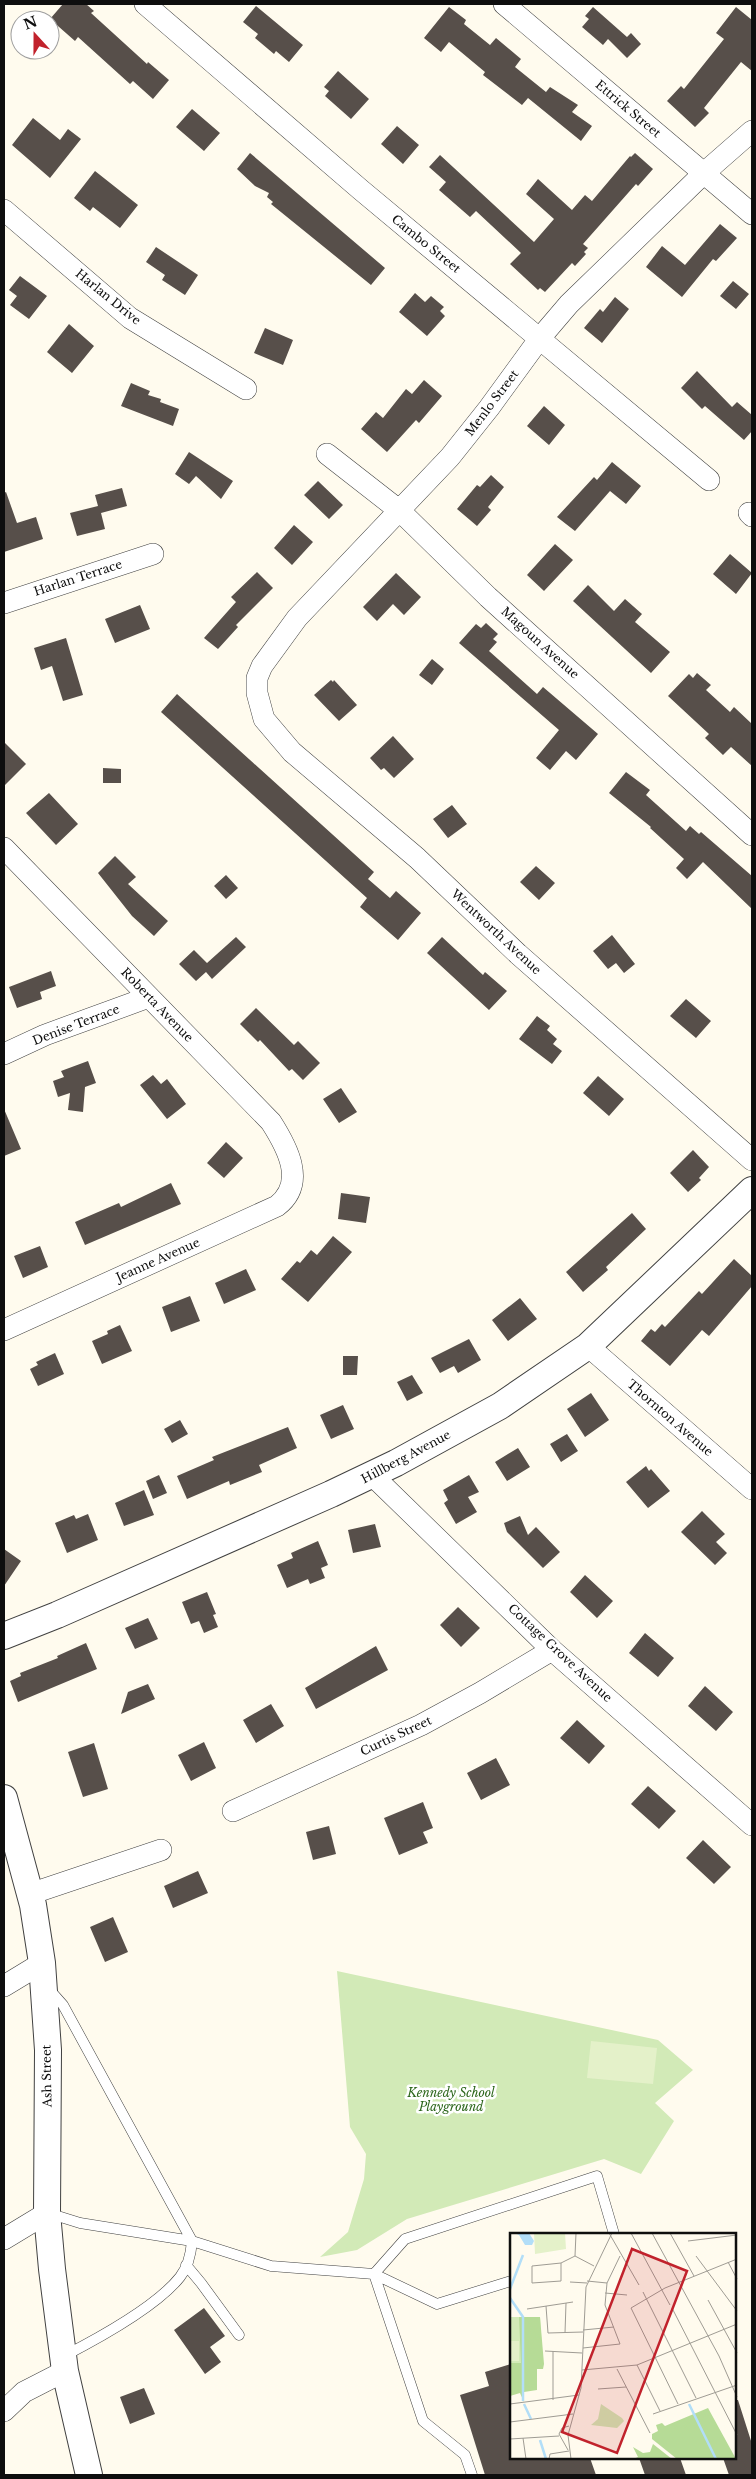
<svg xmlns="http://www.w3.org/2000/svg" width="756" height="2479" viewBox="0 0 756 2479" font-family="'Libre Baskerville',serif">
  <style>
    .green { fill: #d2eab7 }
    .pitch { fill: #e4f1c9 }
    .building { fill: #574f4a }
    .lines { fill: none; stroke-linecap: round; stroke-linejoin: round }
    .service-casing { stroke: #414141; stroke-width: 11 }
    .minor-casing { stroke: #414141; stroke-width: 22 }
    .tertiary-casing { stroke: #414141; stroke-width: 28 }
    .service { stroke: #fff; stroke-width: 10 }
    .minor { stroke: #fff; stroke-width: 21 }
    .tertiary { stroke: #fff; stroke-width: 26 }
    .labels { text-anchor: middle; stroke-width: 5; stroke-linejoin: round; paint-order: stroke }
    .street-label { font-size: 12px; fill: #0e0e0e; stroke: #fff }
    .park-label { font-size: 12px; font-style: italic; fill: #2d671c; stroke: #fff }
    .inset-river { fill: none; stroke: #b2def8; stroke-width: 2.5 }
    .inset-road { fill: none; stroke: #9f9c94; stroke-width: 1 }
    .view { fill: #c1222c; fill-opacity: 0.15; stroke: #c1222c; stroke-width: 2.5 }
    .inset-edge { fill: none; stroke: #0e0e0e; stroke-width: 2.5 }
  </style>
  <rect width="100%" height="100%" fill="#fffbee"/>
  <path class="green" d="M337,1971L658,2040L693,2070L655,2103L674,2121L641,2174L604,2159L407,2219L357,2250L320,2257L348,2232L364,2179L366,2154L350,2127Z"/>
  <path class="pitch" d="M591,2041L657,2048L653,2084L587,2078Z"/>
  <path class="building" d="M63,4H86L94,11L91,13L147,64L148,62L169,80L153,99L133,81L130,84L78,37L75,41L50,19Z
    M256,6L303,45L289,62L276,51L274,54L255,38L258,34L243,22Z
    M449,7L466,20L464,24L490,45L496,38L521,59L515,67L546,92L550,87L578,105L572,112L592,126L581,141L528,98L522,105L483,75L485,72L449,42L441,52L424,38Z
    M593,7L627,37L631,33L641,44L627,58L608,39L603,45L582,27L589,19L585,16Z
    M736,7L752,20V71L741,62L704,108L709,113L695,127L667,101L681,86L684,89L724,39L716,33Z
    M338,71L369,99L351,119L325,96L329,91L324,87Z
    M192,109L220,133L204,151L176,127Z
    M33,118L60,140L68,129L81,139L50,178L12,145Z
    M397,126L419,145L403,164L381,144Z
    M250,153L385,268L371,285L271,204L273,202L267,197L269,193L255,186L237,169Z
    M635,153L653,169L638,186L636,184L583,244L588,248L584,252L586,254L575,266L572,263L545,292L540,288L538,290L510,264L521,253L476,211L470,217L439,190L446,182L429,167L440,155L534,242L554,219L526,194L538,179L572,210L585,195L592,201L630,156L631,157Z
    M95,171L138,205L120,228L93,207L90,211L74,198Z
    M720,224L737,238L716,261L713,259L682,297L646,267L662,246L685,265Z
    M156,247L198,275L185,295L162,280L165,275L146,262Z
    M20,276L47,296L29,319L10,305L17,296L9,290Z
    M733,281L749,294L736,309L720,296Z
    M415,293L425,302L431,296L444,307L440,311L445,316L427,336L399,312Z
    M615,297L629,309L602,343L584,328L600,309L603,312Z
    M69,324L94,346L72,373L47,352Z
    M265,328L293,340L283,365L254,353Z
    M697,371L732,407L737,402L752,415V431L744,440L705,406L702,409L681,388Z
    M424,380L442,396L419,423L416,420L387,452L361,429L376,412L383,418L406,389L412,394Z
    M131,383L150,391L148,395L161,399L160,402L179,409L173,426L121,406Z
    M544,406L565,425L549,445L527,426Z
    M189,452L233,481L221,499L196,476L189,484L175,474Z
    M612,462L641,486L626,504L610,491L575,531L557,517L594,477L597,480Z
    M491,475L504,487L488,507L491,510L477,526L457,509L477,485L480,487Z
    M318,481L343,505L329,519L304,495Z
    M122,488L127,506L101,513L105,529L77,536L70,513L98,506L95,495Z
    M6,492L17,523L36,517L43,539L4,552V493Z
    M294,525L313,542L292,565L274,548Z
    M555,544L573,560L544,591L527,575Z
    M730,554L752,573L736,594L713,574Z
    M257,572L273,588L236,625L238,627L218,649L204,638L236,602L231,597Z
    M396,573L421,597L404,615L393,604L377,621L363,607Z
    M588,585L614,611L625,599L642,614L635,622L670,652L651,673L573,601Z
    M140,605L150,629L115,643L105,619Z
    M486,623L498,634L493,639L497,642L489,651L537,694L543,687L598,734L576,760L566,751L550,770L536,758L559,730L459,643L476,624L481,628Z
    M66,638L83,695L63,701L52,666L41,670L34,648Z
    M432,659L444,669L432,685L419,675Z
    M697,673L711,685L706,690L730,712L734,707L752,724V766L731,747L723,755L705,738L709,734L668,696L689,674L693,678Z
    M331,680L333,682L334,680L357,705L339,721L314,695Z
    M177,694L374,872L368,879L390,898L396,891L421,913L398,940L360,907L367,898L161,712Z
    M393,736L414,759L394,778L384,768L381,770L370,758Z
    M4,742L26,764L4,786Z
    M103,768L121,769V783H103Z
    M626,772L650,790L646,795L686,831L690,826L699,834L701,832L752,876V909L703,862L687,879L676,868L684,859L650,828L651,827L609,793Z
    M49,793L78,824L56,845L26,813Z
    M452,805L467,824L448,838L433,819Z
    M115,856L136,877L128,884L168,921L154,936L132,916L98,873Z
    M536,866L555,883L539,900L520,882Z
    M226,875L238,888L226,899L214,886Z
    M612,935L635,964L624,973L616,963L608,969L593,951Z
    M236,937L246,947L212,979L206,972L196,981L179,964L194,950L207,963Z
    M442,937L483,975L485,972L507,991L489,1010L427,953Z
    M51,971L56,986L40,992L42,999L17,1008L9,987Z
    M686,999L711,1021L696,1038L670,1016Z
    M256,1008L294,1045L298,1041L320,1063L303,1080L292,1069L289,1071L260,1040L258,1042L240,1024Z
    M537,1016L550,1026L547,1030L557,1039L553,1044L562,1051L552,1064L519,1039Z
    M88,1061L96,1083L85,1087L83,1112L68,1110L70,1093L58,1097L53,1081L64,1077L61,1071Z
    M153,1075L161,1084L167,1079L186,1104L167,1119L140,1085Z
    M598,1076L624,1099L609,1116L583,1093Z
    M341,1088L357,1112L339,1123L323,1099Z
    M4,1109L21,1149L4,1156Z
    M226,1142L243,1158L224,1178L207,1163Z
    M693,1150L709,1167L699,1178L701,1180L688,1192L670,1173Z
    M171,1183L181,1204L85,1245L75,1222L119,1203L121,1207Z
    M341,1193L370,1197L366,1223L338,1219Z
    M632,1213L646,1229L606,1267L608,1270L583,1292L566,1272Z
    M333,1236L352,1252L308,1302L281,1279L297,1261L300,1263L311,1250L317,1255Z
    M40,1246L48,1267L23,1278L14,1256Z
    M734,1259L752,1276V1286L709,1336L702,1330L670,1366L641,1341L651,1329L655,1332L662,1324L665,1327L699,1291L702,1294Z
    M246,1269L256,1290L224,1304L215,1283Z
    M190,1296L200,1321L171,1332L162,1307Z
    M520,1298L537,1319L508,1341L492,1320Z
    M120,1325L132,1351L102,1364L92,1341L108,1334L107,1331Z
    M469,1339L481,1360L458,1373L454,1366L440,1373L431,1358Z
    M55,1353L64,1374L38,1386L30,1369L38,1365L36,1362Z
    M343,1356H358L357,1375H343Z
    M412,1375L423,1393L407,1401L397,1382Z
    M591,1393L609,1420L585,1437L567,1409Z
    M343,1405L354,1429L331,1439L320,1415Z
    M180,1420L188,1434L172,1443L164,1429Z
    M288,1427L297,1448L259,1465L262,1472L230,1485L229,1481L187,1499L177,1476L214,1460L212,1457Z
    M567,1434L578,1451L561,1462L550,1444Z
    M518,1448L530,1467L507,1481L495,1462Z
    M646,1466L649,1471L651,1469L670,1491L648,1508L626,1482Z
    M159,1475L167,1493L153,1499L146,1481Z
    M469,1475L479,1492L468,1497L477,1512L456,1524L444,1503L448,1500L443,1490Z
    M144,1490L154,1515L124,1526L115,1503Z
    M702,1511L725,1534L716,1542L727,1553L715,1565L681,1532Z
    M88,1514L98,1540L67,1553L55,1523L74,1515L76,1519Z
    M520,1516L528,1535L536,1527L560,1552L543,1568L507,1532L504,1523Z
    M375,1524L381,1547L353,1553L348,1530Z
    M318,1541L328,1565L321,1568L325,1578L310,1584L308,1579L287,1588L277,1565L293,1558L291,1553Z
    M4,1549L21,1561L4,1586Z
    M585,1575L613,1601L597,1618L570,1592Z
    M207,1592L216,1614L213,1615L218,1627L204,1633L199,1621L191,1624L182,1602Z
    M458,1607L480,1628L461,1647L440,1625Z
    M148,1618L158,1639L135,1649L125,1628Z
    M645,1633L674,1658L658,1677L629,1653Z
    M86,1643L97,1669L18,1702L10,1681L21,1676L20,1673L58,1658L57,1656Z
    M376,1646L388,1670L316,1709L305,1688Z
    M148,1684L155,1699L121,1714L128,1692Z
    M705,1686L733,1712L716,1731L688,1706Z
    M271,1704L284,1726L256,1743L243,1720Z
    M577,1720L605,1746L589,1764L560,1738Z
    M204,1742L216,1768L191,1781L178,1755Z
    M94,1743L108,1789L83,1797L68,1752Z
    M496,1758L510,1785L481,1800L467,1773Z
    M648,1786L676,1811L659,1829L631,1804Z
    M423,1802L433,1828L423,1832L428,1843L399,1855L384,1818Z
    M329,1826L336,1854L313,1860L306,1832Z
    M703,1840L731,1867L714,1884L686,1858Z
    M198,1871L208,1893L173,1908L164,1886Z
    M113,1917L128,1952L105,1962L90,1927Z
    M204,2308L225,2336L210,2347L221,2362L205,2374L174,2330Z
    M511,2364V2458H590L596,2475H485L460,2395L489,2386L485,2372Z
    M144,2388L155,2414L130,2424L120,2397Z
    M735,2400H738L752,2444V2475H729L723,2458H735Z
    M639,2458H680L686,2475H645Z"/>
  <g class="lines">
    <defs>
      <path id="service" d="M48,1988L63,2005L192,2241
        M48,2213L80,2223L192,2241L271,2266L374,2274L437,2304L511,2281
        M186,2265L201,2283L239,2335
        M374,2274L405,2239L597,2176L614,2234
        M374,2274L423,2421L465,2455L472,2475
        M64,2356C97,2339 157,2306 180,2277C188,2267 191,2254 192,2241"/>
      <path id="minor" d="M145,4L361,190L709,480
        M504,4L752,214
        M752,131L704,173L569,304L540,338L489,408L450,457L297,618L262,666L257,678V693L264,719L292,752L417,858L518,954L752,1160
        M4,210L130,318L246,389
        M327,454L400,511L488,597L752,835
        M749,513L752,516
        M4,603L153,554
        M4,848L271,1122C287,1147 307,1183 277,1206L4,1330
        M4,1054L45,1035L149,997
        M588,1346L752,1489
        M372,1475L552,1650L752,1825
        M233,1811L421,1725L480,1693L552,1650
        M30,1894L161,1850
        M4,1986L42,1963
        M4,2239L47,2213
        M4,2411L24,2392L65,2371"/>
      <path id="tertiary" d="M4,1636L57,1615L331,1494L396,1463L500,1406L588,1346L752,1190
        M4,1798L33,1905L42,1963L48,2050L47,2213L52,2269L65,2371L89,2475"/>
    </defs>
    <use href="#service" class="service-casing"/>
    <use href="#minor" class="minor-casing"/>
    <use href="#tertiary" class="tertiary-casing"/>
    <use href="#service" class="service"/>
    <use href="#minor" class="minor"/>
    <use href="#tertiary" class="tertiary"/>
  </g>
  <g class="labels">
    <g class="street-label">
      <text transform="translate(628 109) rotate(40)" y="4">Ettrick Street</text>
      <text transform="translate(426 244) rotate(39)" y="4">Cambo Street</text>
      <text transform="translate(108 297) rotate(39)" y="4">Harlan Drive</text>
      <text transform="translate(492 403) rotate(-53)" y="4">Menlo Street</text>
      <text transform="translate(78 578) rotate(-18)" y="4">Harlan Terrace</text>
      <text transform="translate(540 643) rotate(42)" y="4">Magoun Avenue</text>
      <text transform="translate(496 932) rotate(43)" y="4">Wentworth Avenue</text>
      <text transform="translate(157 1005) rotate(46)" y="4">Roberta Avenue</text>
      <text transform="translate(76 1025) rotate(-21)" y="4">Denise Terrace</text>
      <text transform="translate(158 1260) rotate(-24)" y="4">Jeanne Avenue</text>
      <text transform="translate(670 1418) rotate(41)" y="4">Thornton Avenue</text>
      <text transform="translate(406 1457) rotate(-28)" y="4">Hillberg Avenue</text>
      <text transform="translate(560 1653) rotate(43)" y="4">Cottage Grove Avenue</text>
      <text transform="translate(396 1736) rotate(-25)" y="4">Curtis Street</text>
      <text transform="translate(47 2076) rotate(-91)" y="4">Ash Street</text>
    </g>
    <g class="park-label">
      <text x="451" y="2097">Kennedy School<tspan x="451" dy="14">Playground</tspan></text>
    </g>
  </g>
  <g transform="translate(510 2233)">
    <rect width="226" height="226" fill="#fffbee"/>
    <path d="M0,84H30L33,136H0ZM91,171L112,185L114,188L107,195L81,192L88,186Z" fill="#d2eab7"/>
    <path d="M9,84H30L34,131L33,136H27V157L14,159V169L10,160L0,163V130H11ZM198,175L226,226H167L142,206V201L148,198L146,192L152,190L155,193ZM143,211L162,226H123L128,224L123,214L133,220L140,219Z" fill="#b6db96"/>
    <path d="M24,0H55L56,16L25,21ZM0,108H9V128H0Z" fill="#e4f1c9"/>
    <path d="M4,0H19L24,8L22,12H15L9,2Z" fill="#b2def8"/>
    <path class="inset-river" d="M0,56L13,22M0,65L13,84V168M14,171L21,186M179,171L206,226M30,207L36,226"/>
    <path class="inset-road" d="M99,0L129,52M121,0L160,72M142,0L209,123L227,164M160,0L184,43M178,8L227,2M65,23L66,0M65,23L84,33M186,23L227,78M218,29L227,46M51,30V48L22,50V33ZM51,30L65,23M77,48L97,50L110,23M60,49L77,50M133,59L186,165M95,60L117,62M198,67L227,120M36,73L38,100L73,99M162,75L227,202M17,76L63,69M73,97L104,94M55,100L56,70M73,115L110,111L95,72L97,50M35,118L72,120M43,118V167M127,132L150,178M107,136L140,200M72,137L127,132L227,91M88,156L116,154M0,171L69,162M168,171L121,75L155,55L227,26M143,181L227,152M0,189L63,181M13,205L16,226M0,206L49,203M58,217L49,201L52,195L59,193M39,226L40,221L59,218M61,226L58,202L71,155L76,54L102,0"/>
    <path class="view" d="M122,16L177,38L107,220L52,199Z"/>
    <rect width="226" height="226" class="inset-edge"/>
  </g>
  <rect width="756" height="2479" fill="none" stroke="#0e0e0e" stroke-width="10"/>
  <g transform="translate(35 35) rotate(339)"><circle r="24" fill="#ffffff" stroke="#9f9f9f"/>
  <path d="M0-4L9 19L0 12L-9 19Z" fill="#c1222c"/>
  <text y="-8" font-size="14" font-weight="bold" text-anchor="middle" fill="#0e0e0e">N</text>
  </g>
</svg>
